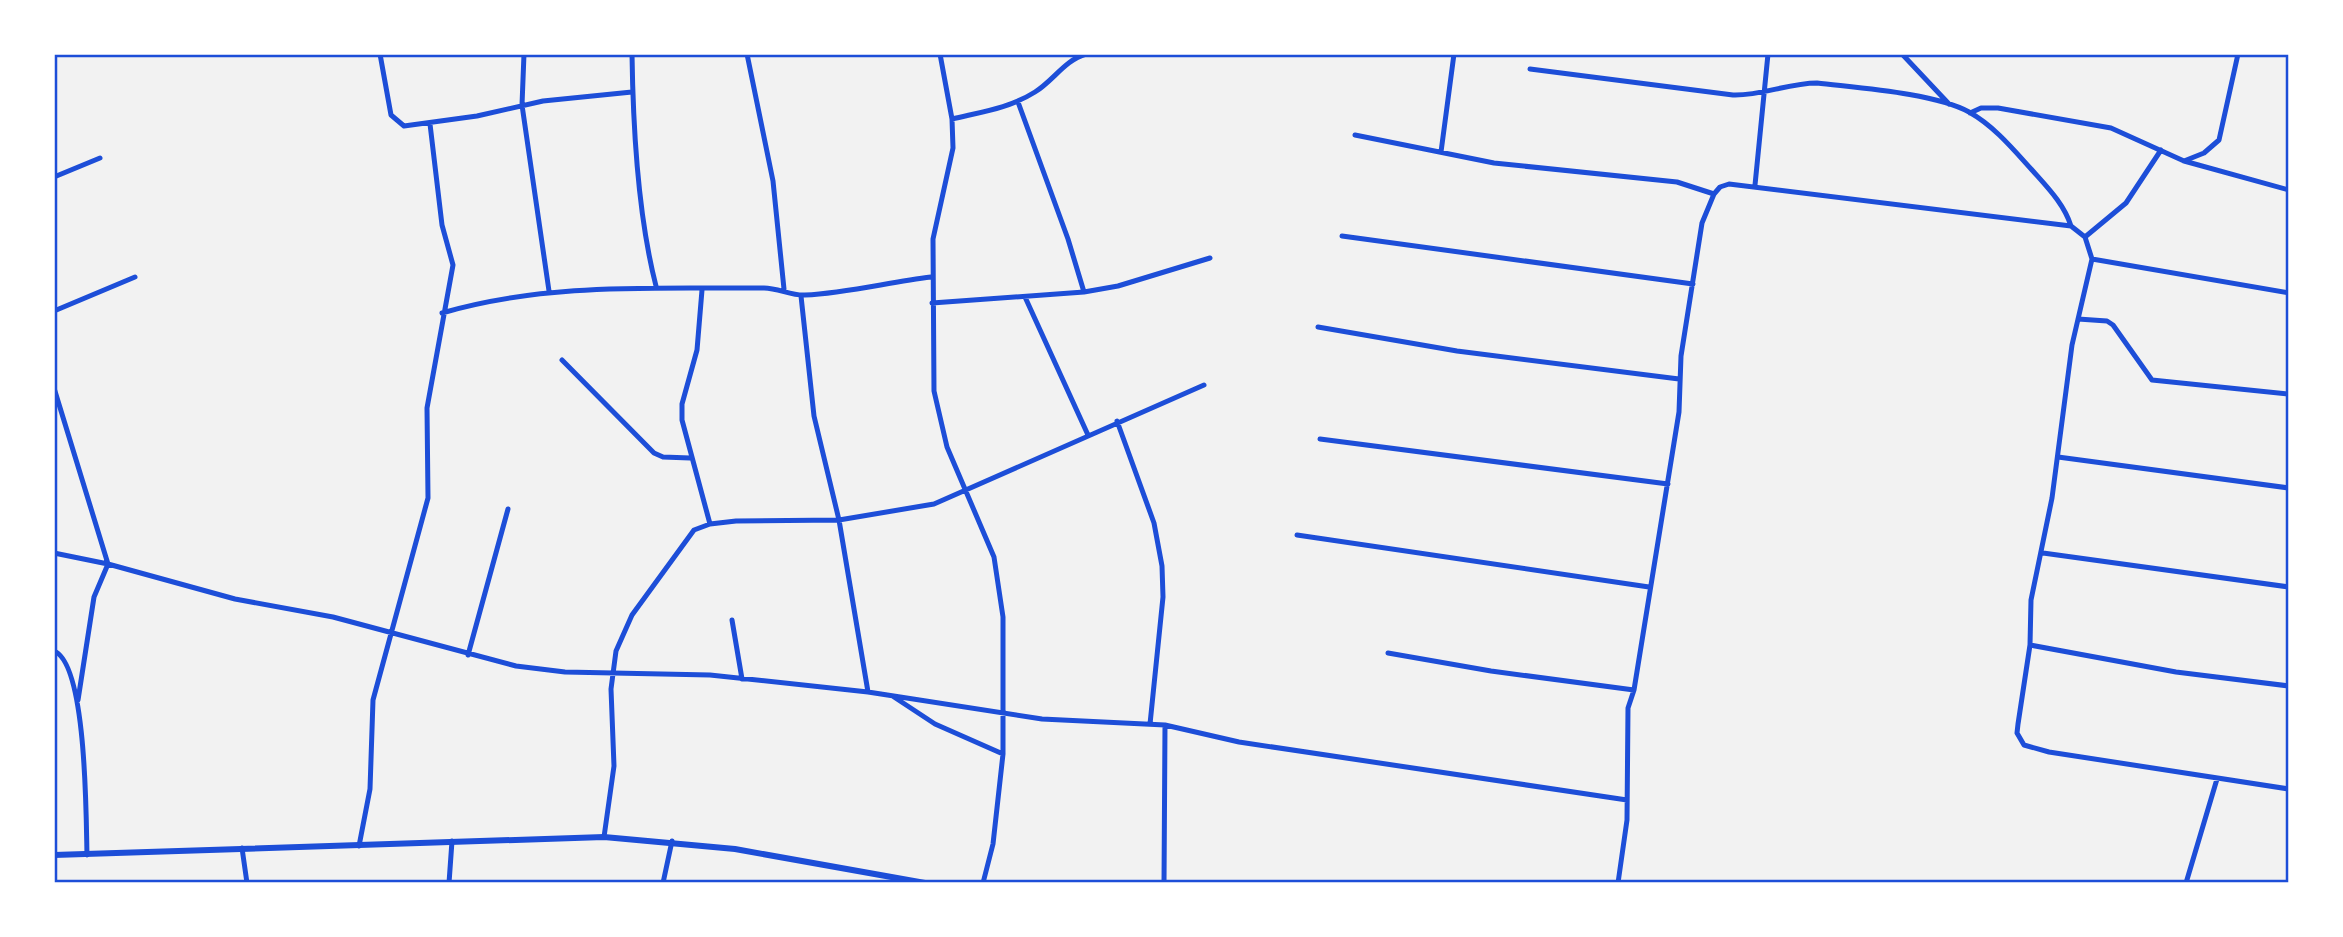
<svg xmlns="http://www.w3.org/2000/svg" width="2343" height="937" viewBox="0 0 2343 937" font-family="Signika,sans-serif">
  <style>
    .lines { fill: none; stroke-linecap: round; stroke-linejoin: round }
    .minor { stroke: #1d4ed8; stroke-width: 5 }
    .tertiary { stroke: #1d4ed8; stroke-width: 6 }
    .neatline { fill: none; stroke: #1d4ed8; stroke-width: 2.5 }
  </style>
  <rect width="100%" height="100%" fill="#f2f2f2"/>
  <g class="lines">
    <path class="minor" d="M380,54L391,115L404,126L477,116L543,101L632,92
      M524,54L522,105L549,291
      M632,54C633,126 638,216 656,286
      M747,54L773,181L784,289
      M940,54L952,119L953,148L933,239L934,391L947,447L994,557L1003,617V754L993,844L983,883
      M1902,54L1949,104
      M1530,69L1733,95C1761,96 1788,83 1817,83C1858,88 1934,93 1969,112C1994,126 2013,149 2032,170C2048,188 2064,204 2071,226
      M1018,102L1068,239L1084,292
      M1970,113L1981,108H1998L2111,128L2184,161L2289,190
      M952,119C981,112 1010,108 1035,92C1053,81 1065,60 1086,54
      M1355,135L1494,163L1677,182L1714,194
      M1441,152L1454,54
      M2184,161L2204,153L2219,140L2238,54
      M54,177L100,158
      M1755,185L1768,54
      M1342,236L1693,284
      M2085,237L2126,203L2161,150
      M2092,259L2289,293
      M702,290L697,350L682,404V420L710,524
      M801,296L814,416L839,520L868,692
      M1025,297L1088,435
      M932,303L1084,292L1118,286L1210,258
      M54,311L135,277
      M442,313C549,282 655,289 764,288C778,288 792,296 805,295C847,293 889,282 931,277
      M2078,319L2107,321L2113,325L2152,380L2289,394
      M1318,327L1457,351L1679,379
      M562,360L654,453L663,457L690,458
      M54,388L108,564L94,597L78,700
      M1117,421L1154,523L1162,566L1163,597L1150,724
      M1320,439L1668,484
      M2058,457L2289,488
      M1297,535L1649,587
      M54,553L108,564L235,599L333,617L516,666L565,672L710,675L868,692L1042,719L1165,725L1239,742L1627,800
      M2043,553L2289,587
      M732,620L742,679
      M2030,645L2176,672L2289,686
      M54,651C87,664 86,819 87,855
      M1388,653L1491,671L1634,690
      M468,655L508,509
      M894,697L935,724L1003,754
      M604,837L614,766L611,689L616,651L632,615L694,530L710,524L736,521L839,520L934,504L1204,385
      M359,846L370,789L373,700L428,498L427,408L453,265L442,225L430,124
      M242,848L247,883
      M449,883L452,841
      M663,883L672,841
      M1164,883L1165,725
      M1618,883L1627,820L1628,708L1634,690L1679,412L1681,356L1702,223L1714,194L1720,187L1729,184L2071,226L2085,237L2092,259L2072,345L2052,498L2031,600L2030,645L2018,724L2017,733L2024,745L2049,752L2289,789
      M2186,883L2217,779"/>
    <path class="tertiary" d="M54,855L604,837L735,849L925,883"/>
  </g>
  <rect width="2343" height="937" fill="none" stroke="#ffffff" stroke-width="112"/>
  <rect x="56" y="56" width="2231" height="825" class="neatline"/>
</svg>
